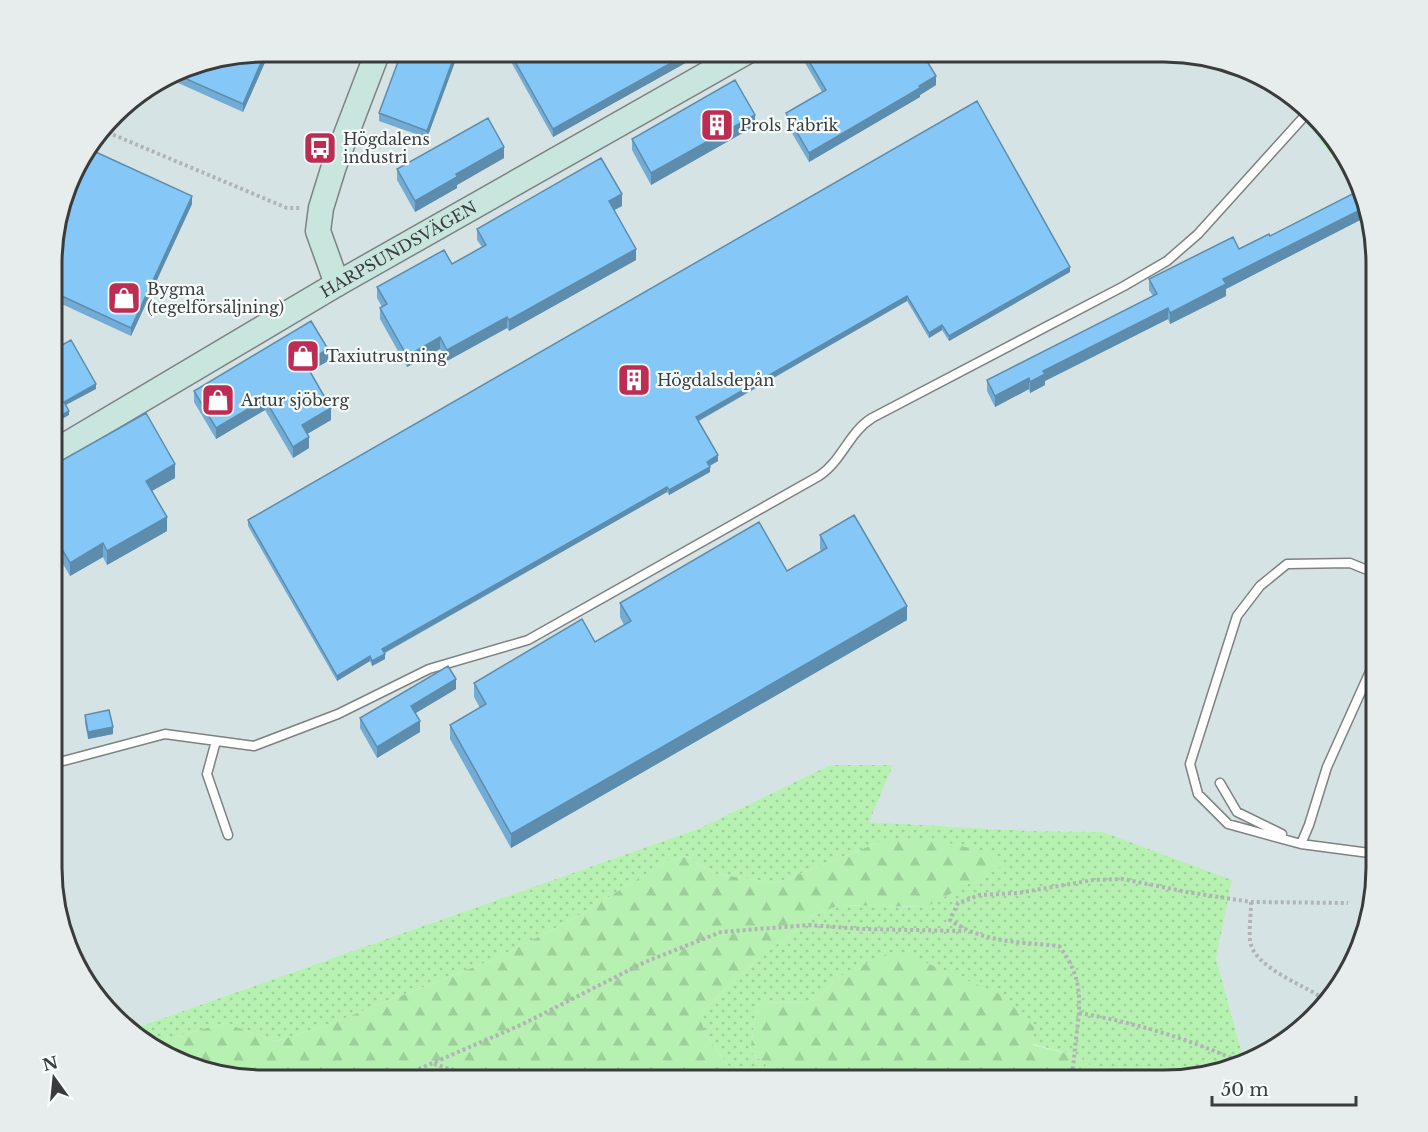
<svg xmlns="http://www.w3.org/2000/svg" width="1428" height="1132" viewBox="0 0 1428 1132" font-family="'Libre Baskerville',serif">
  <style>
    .built { fill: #d5e3e5 }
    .grass { fill: url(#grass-dots) }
    .forest { fill: url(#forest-firs) }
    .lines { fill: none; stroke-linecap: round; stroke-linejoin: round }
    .lane-casing { stroke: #7e8282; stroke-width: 11 }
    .secondary-casing { stroke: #7e8282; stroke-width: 27 }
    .path { stroke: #b1b4b5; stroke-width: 4; stroke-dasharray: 3 3; stroke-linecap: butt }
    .lane { stroke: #fff; stroke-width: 8 }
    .secondary { stroke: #c8e5de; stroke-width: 24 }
    .wall { fill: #72acd4 }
    .shaded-wall { fill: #5d8cad }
    .building { fill: #85c8f7; stroke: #5d8cad; stroke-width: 1.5 }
    .labels { text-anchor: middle; stroke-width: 4.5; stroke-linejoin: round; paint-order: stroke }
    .poi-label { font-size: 16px; fill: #3a3c3c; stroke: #f6fbfb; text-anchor: start }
    .street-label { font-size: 16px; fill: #3a3c3c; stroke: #f6fbfb }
    .rim { fill: none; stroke: #3a3c3c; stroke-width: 3 }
  </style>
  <defs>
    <pattern id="grass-dots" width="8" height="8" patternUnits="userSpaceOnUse" patternTransform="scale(1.5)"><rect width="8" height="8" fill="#b6f1b1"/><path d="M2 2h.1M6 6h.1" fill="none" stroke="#9dd099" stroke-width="1.8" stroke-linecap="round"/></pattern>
    <pattern id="forest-firs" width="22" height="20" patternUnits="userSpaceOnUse" patternTransform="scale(1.5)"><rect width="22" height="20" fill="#b6f1b1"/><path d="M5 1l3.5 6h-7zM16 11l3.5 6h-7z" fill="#9dd099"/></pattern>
  </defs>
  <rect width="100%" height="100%" fill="#e9edee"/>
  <path class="built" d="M263,51H1178L1246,67L1305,104L1355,170L1377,263V883L1361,950L1324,1009L1248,1063L1244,1061L1216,958L1231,880L1103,832L1030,831L869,822L830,765L700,828L127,1031L123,1028L73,962L51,883L53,235L79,157L124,103L195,62Z"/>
  <path class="grass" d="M830,765H893L869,822L1030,831L1103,832L1232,880L1216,958L1244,1061L1248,1063L1165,1081H1121L1095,1069L1078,1056L1033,1044L845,973L812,1002L758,1003L750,1051L784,1081H740L705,1034L701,1013L769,949L790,936L811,916L840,905L926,907L880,842L776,883L716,874L686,856L667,861L573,919L497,958L322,1027L276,1041L225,1023L149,1044L127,1031L700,828Z"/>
  <path class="forest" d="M1325,130L1355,169L1345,172L1318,138Z
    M928,838L990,853L1004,865L926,907L840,905L811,916L790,936L769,949L701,1013L705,1034L740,1081H250L182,1065L149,1044L225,1023L276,1041L322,1027L497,958L573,919L667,861L686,856L716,874L776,883L880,842Z
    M896,950L1002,995L1034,1027L1033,1045L1078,1056L1095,1069L1121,1081H784L750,1051L758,1003L812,1002L845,973Z"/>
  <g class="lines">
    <defs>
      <path id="lane" d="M1377,462L1372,450L1377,429
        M216,741L207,774L228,835
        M52,764L165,734L254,746L338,714L429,669L528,640L819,476C842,461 849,432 872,418L1124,286L1167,261L1198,234L1310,110
        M1220,783L1237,812L1282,834
        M1301,844L1309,825L1327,767L1377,656
        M1377,854L1301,844L1228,824L1198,794L1190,764L1237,616L1260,586L1287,564L1350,563L1377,574"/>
      <g id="secondary">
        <path d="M337,284L318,231L321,208L334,166L378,51"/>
        <path id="s1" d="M52,453L337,284L748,51"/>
      </g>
    </defs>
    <use href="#lane" class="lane-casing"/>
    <use href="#secondary" class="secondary-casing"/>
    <path class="path" d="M102,130L287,208H301
      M1251,902C1251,914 1249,928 1250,940C1253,969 1307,985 1328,1002
      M1079,1013C1137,1023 1193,1040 1247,1065
      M434,1064L487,1081
      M391,1081L523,1024L645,962L721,932L809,925L862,929L965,931
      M497,1081L556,1076L610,1081
      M1070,1081C1074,1067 1074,1054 1076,1039C1081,1002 1083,977 1059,946C1021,942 983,943 950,920L958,903L980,895L1018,893L1093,880L1123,879L1187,892L1251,902L1348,903"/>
    <use href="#lane" class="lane"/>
    <use href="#secondary" class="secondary"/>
  </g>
  <path class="wall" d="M263,51H270L243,112L167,78L195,62Z
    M459,51L427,138L379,121V113Z
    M505,51H688L689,61L553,137Z
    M801,51H921L936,85L920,95V97L809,162L786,123V113L822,92L801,56Z
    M977,101L1070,272L949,341L942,330L929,338L907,301L699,421L718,461L710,466V472L669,495L667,492L385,653V659L372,666L370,661L337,681L248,526V520Z
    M755,126L651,185L632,150V139Z
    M79,157L192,204L131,336L53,300V235L76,182L72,180Z
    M504,158L457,185V188L415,212L397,180V169Z
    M1360,190L1366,217L1226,289V296L1170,324L1168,319L1045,381V385L1030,393L1029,389L995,407L987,391V380L1153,296L1149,290V279L1239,249L1270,236Z
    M622,206L614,210L636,260L509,331L507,328L447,361L440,349L407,367L380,319V308L382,307L377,298V287L452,264L482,247L477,240V229Z
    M328,361L310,371L331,420L307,434L309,448L293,458L265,410L216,439L194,402V391Z
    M52,466L175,478L152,491L167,531L107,565L103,557L70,576L52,545Z
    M820,535L907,620L511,848L450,739V725L480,708L474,697V683L595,642L624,625L620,617V603L787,571L821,551L820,549Z
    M456,689L415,713L420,732L377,758L360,728V718Z
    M85,715L113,734L88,739L85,723Z"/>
  <path class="shaded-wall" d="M266,51H270L243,112V104Z
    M456,51H459L427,138V131Z
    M987,51H996L987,54Z
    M689,53V61L553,137V129Z
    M936,76V85L920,95V97L809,162V153Z
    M755,115V126L651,185V173Z
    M504,147V158L457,185V188L415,212V201L456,174Z
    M622,194V206L609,213V201Z
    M192,196V204L131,336V328Z
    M1364,208L1366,217L1226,289V296L1170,324V313L1223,279Z
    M636,249V260L509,331V320Z
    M1070,267V272L949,341V336Z
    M907,296V301L696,422V417Z
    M1168,308V319L1045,381V385L1030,393V382L1043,371Z
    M507,317V328L447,361V350Z
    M942,325V330L929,338V333Z
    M440,337V349L407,367V356Z
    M328,349V361L305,374V363Z
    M1029,378V389L995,407V396Z
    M96,384V389L64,406V402Z
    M265,399V410L216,439V428Z
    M331,408V420L302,437V425Z
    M69,411V415L52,425V421Z
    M309,437V448L293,458V447Z
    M718,455V461L707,467V462Z
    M175,464V478L146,494V481Z
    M710,467V472L669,495V490Z
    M667,487V492L382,654V649Z
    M167,517V531L107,565V551Z
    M103,543V557L70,576V563Z
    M907,606V620L511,848V834Z
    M385,654V659L372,666V661Z
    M370,656V661L337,681V676Z
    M456,679V689L411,716V706Z
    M420,721V732L377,758V747Z
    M113,727V734L88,739V732Z"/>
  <path class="building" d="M263,51H266L243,104L175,74L195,62Z
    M402,51H456L427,131L379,113Z
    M509,51H688L689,53L553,129Z
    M803,51H921L936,76L919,86L920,88L809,153L786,113L826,90Z
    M735,80L755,115L651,173L632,139Z
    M977,101L1070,267L949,336L942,325L929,333L907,296L696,417L718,455L707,462L710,467L669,490L667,487L382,649L385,654L372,661L370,656L337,676L248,520Z
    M488,118L504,147L456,174L457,177L415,201L397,169Z
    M87,148L192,196L131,328L53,292V235L56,225L79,175L74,173L79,157Z
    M601,158L622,194L609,201L636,249L509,320L507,317L447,350L440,337L407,356L380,308L387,304L377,287L444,250L452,264L486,245L477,229Z
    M1360,190L1364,208L1223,279L1226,284L1170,313L1168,308L1043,371L1045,374L1030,382L1029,378L995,396L987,380L1157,294L1149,279L1233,237L1239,249L1269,234L1270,236Z
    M311,321L328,349L305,363L331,408L302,425L309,437L293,447L265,399L216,428L194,391Z
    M71,340L96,384L64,402L69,411L52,421L53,350Z
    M146,413L175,464L146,481L167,517L107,551L103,543L70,563L52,532V466Z
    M854,515L907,606L511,834L450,725L486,704L474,683L582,619L595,642L631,621L620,603L759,522L787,571L827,548L820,535Z
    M448,666L456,679L411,706L420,721L377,747L360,718Z
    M109,710L113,727L88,732L85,715Z"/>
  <defs>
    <symbol id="building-square" viewBox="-11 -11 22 22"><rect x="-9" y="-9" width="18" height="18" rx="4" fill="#bd2d53" stroke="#f6fbfb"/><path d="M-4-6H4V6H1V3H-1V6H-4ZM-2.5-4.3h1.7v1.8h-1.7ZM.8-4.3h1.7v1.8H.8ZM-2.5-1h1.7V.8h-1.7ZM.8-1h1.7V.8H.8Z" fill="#fff"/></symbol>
    <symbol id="bus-square" viewBox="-11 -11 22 22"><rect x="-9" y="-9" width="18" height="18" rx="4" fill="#bd2d53" stroke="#f6fbfb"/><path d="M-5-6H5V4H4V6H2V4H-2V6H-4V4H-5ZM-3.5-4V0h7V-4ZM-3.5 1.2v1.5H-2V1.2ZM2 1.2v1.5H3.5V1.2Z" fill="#fff"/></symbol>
    <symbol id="shop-square" viewBox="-11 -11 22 22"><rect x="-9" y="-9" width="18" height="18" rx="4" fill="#bd2d53" stroke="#f6fbfb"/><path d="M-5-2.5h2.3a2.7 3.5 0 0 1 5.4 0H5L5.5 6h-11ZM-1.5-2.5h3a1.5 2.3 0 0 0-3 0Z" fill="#fff"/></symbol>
  </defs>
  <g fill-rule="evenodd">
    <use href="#building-square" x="698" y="106" width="38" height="38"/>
    <use href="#bus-square" x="301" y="129" width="38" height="38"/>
    <use href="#shop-square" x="105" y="279" width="38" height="38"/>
    <use href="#shop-square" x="284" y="337" width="38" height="38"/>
    <use href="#building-square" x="615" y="361" width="38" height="38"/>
    <use href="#shop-square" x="199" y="381" width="38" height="38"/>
  </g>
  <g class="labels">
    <g class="poi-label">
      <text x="740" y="131">Prols Fabrik</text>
      <text x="343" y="145">Högdalens<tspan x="343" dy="18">industri</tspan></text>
      <text x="147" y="295">Bygma<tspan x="147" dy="18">(tegelförsäljning)</tspan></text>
      <text x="326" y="362">Taxiutrustning</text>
      <text x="657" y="386">Högdalsdepån</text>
      <text x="241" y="406">Artur sjöberg</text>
    </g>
    <g class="street-label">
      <text dy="6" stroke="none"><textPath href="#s1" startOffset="402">HARPSUNDSVÄGEN</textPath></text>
    </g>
  </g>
  <path d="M0 0H1428V1132H0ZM264 62H1164A202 202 0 0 1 1366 264V868A202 202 0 0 1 1164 1070H264A202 202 0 0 1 62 868V264A202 202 0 0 1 264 62Z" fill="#e7ecec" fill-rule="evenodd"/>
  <path class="rim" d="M264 62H1164A202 202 0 0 1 1366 264V868A202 202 0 0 1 1164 1070H264A202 202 0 0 1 62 868V264A202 202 0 0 1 264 62Z"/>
  <g transform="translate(54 1078) rotate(345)" stroke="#f6fbfb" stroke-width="4.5" paint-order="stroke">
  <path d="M0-4.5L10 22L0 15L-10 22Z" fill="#3a3c3c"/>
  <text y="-9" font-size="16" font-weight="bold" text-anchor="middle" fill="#3a3c3c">N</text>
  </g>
  <path d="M1212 1096v9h144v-9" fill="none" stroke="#3a3c3c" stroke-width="3"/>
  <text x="1221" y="1096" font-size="18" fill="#3a3c3c" stroke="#f6fbfb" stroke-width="4.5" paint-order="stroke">50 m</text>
</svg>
